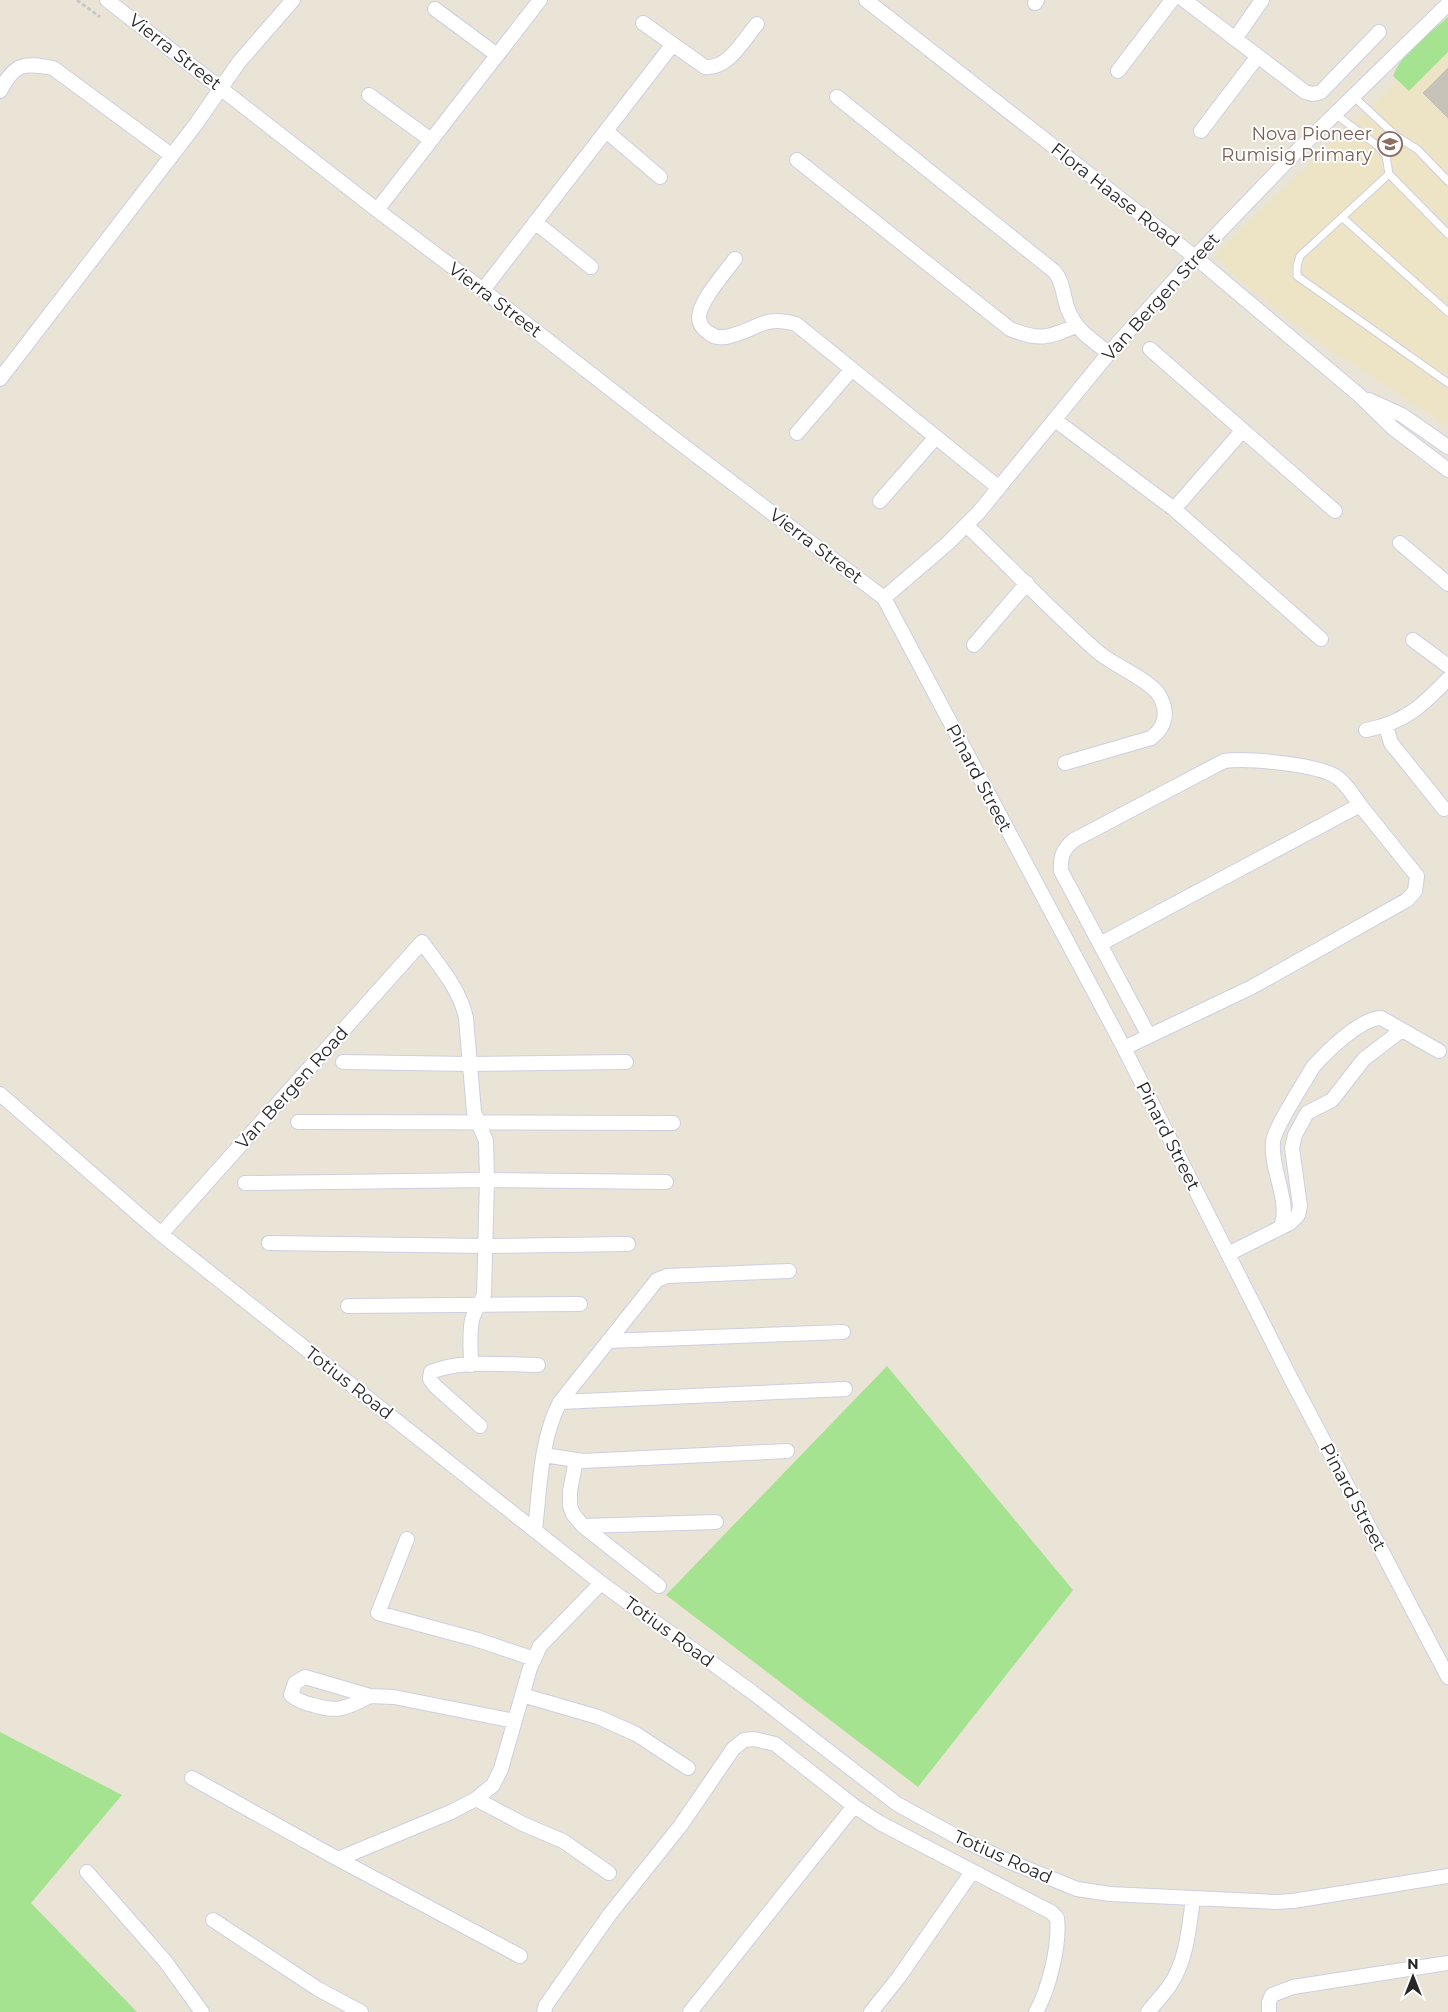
<svg xmlns="http://www.w3.org/2000/svg" width="1448" height="2012" viewBox="0 0 1448 2012" font-family="Montserrat,sans-serif">
  <style>
    .education { fill: #ede4c5 }
    .green { fill: #a5e391 }
    .building { fill: #c8c3ba; stroke: #c5c0b1 }
    .lines { fill: none; stroke-linecap: round; stroke-linejoin: round }
    .service-casing { stroke: #cdcee1; stroke-width: 9 }
    .minor-casing { stroke: #cdcee1; stroke-width: 16 }
    .path { stroke: #c7c7c7; stroke-width: 3; stroke-dasharray: 4 2.5; stroke-linecap: butt }
    .service { stroke: #fff; stroke-width: 7 }
    .minor { stroke: #fff; stroke-width: 14 }
    .labels { text-anchor: middle; stroke-width: 4; stroke-linejoin: round; paint-order: stroke }
    .street-label { font-size: 18px; fill: #272727; stroke: #fff }
    .education-label { font-size: 18px; fill: #785e54; stroke: #fff; text-anchor: end }
  </style>
  <rect width="100%" height="100%" fill="#eae4d7"/>
  <path class="education" d="M1448,33V426L1314,339L1234,276L1215,254Z"/>
  <path class="green" d="M1448,17V52L1409,91L1393,76C1403,51 1429,34 1448,17Z
    M887,1366L1073,1590L918,1787L666,1595Z
    M0,1732L122,1795L31,1903L137,2012H0Z"/>
  <path class="building" d="M1448,68V118L1423,93Z"/>
  <g class="lines">
    <defs>
      <path id="service" d="M1353,96L1396,136L1417,149L1448,181
        M1335,114L1378,146L1386,156L1389,174L1448,234
        M1389,174L1300,256L1297,266V276L1448,383
        M1343,218L1448,312"/>
      <path id="minor" d="M107,0L377,210L483,290L672,437L884,598L1124,1048L1289,1375L1448,1677
        M866,0L1195,257L1359,395L1394,429L1448,470
        M1184,0L1305,92L1313,94L1321,92L1379,32
        M1035,3L1037,0
        M435,9L497,55
        M643,23L705,67C728,70 744,39 757,24
        M1235,39L1262,0
        M1118,71L1172,0
        M0,91C14,64 23,62 53,68L171,155
        M369,95L431,140
        M837,97L1055,272C1064,283 1063,299 1069,312C1077,331 1093,341 1109,353
        M606,131L660,177
        M1201,131L1258,56
        M797,160L1010,329C1040,341 1047,338 1076,326
        M377,210L540,0
        M535,222L591,267
        M735,259C725,273 700,300 699,317C699,325 703,329 709,333C715,338 723,338 730,336C759,329 762,315 796,324L999,488
        M483,290L673,44
        M1150,349L1335,511
        M0,379L196,124L239,62L293,0
        M1369,400L1402,415L1448,447
        M1055,420L1174,509L1321,639
        M797,433L852,369
        M880,501L936,437
        M1174,509L1243,430
        M966,525C1010,566 1052,612 1098,652C1113,665 1150,680 1159,695C1169,712 1166,727 1151,738L1065,763
        M1400,543L1448,584
        M884,598L948,543L979,512L1109,353L1195,257L1298,150L1448,4
        M1413,640L1448,666
        M974,645L1027,583
        M1386,727L1391,743L1444,809
        M1366,730C1404,723 1422,706 1448,679
        M1100,944L1360,805L1417,876L1415,891L1407,900L1252,987L1124,1048
        M1149,1036L1061,871C1060,857 1063,849 1074,840L1224,761C1247,758 1320,764 1338,778C1347,785 1354,796 1360,805
        M343,1062L470,1064L626,1062
        M0,1094L161,1234L601,1583L752,1692L897,1804L961,1839L1008,1861L1077,1889L1110,1894L1275,1902L1293,1901L1448,1876
        M298,1122L673,1123
        M245,1183L487,1180L666,1182
        M1281,1227C1291,1202 1270,1169 1273,1142C1274,1128 1304,1083 1313,1067C1326,1052 1361,1018 1381,1018L1439,1051
        M161,1234L422,942C439,966 460,989 466,1018L474,1112L486,1141L487,1180L484,1294C481,1304 474,1310 472,1320C469,1334 471,1351 471,1365
        M269,1243L486,1246L628,1244
        M1228,1254L1290,1223L1298,1215L1300,1206L1292,1148L1295,1135L1307,1113L1332,1100L1364,1059L1402,1030
        M348,1306L580,1304
        M608,1341L843,1332
        M560,1402L845,1389
        M480,1426L435,1386L430,1379L431,1372C463,1359 504,1365 538,1365
        M544,1455L583,1461L787,1451
        M576,1460L570,1491V1506L573,1514L583,1526L659,1586
        M583,1526L716,1522
        M535,1530C540,1488 540,1440 560,1402L657,1280L667,1276L789,1271
        M407,1539L378,1613L478,1640L534,1659
        M522,1695L598,1717L636,1734L688,1768
        M370,1696C347,1708 338,1713 313,1705C304,1703 298,1701 291,1695L295,1683L305,1677L370,1696L394,1697L514,1721
        M192,1778L338,1859L520,1956
        M476,1799L523,1824L563,1841L609,1873
        M338,1859L451,1812L476,1799L493,1785L501,1769L530,1668L540,1646L601,1583
        M87,1872L165,1961L202,2012
        M213,1920L318,1989L361,2012
        M544,2012L546,2005L610,1914L681,1825L733,1749L744,1740L754,1739L775,1744L854,1806L880,1823L1051,1912L1057,1918C1060,1945 1049,1989 1036,2012
        M690,2012L854,1806
        M871,2012L899,1977L972,1872
        M1148,2012C1155,2003 1164,1994 1170,1985C1187,1959 1189,1928 1193,1898
        M1269,2012V2002L1272,1995L1293,1987L1448,1963"/>
    </defs>
    <use href="#service" class="service-casing"/>
    <use href="#minor" class="minor-casing"/>
    <path class="path" d="M77,0L100,17"/>
    <use href="#service" class="service"/>
    <use href="#minor" class="minor"/>
  </g>
  <defs>
    <symbol id="school-ring" viewBox="-11 -11 22 22"><circle r="9.5" fill="#fff" stroke="#8d6e63" stroke-width="1.5"/><path d="M0-5L7-2L0 1L-7-2ZM-4 1L0 2.5L4 1V4Q0 6-4 4Z" fill="#8d6e63"/></symbol>
  </defs>
  <g fill-rule="evenodd">
    <use href="#school-ring" x="1376" y="130" width="28" height="28"/>
  </g>
  <g class="labels">
    <g class="street-label">
      <text transform="translate(175 52) rotate(38)" y="6">Vierra Street</text>
      <text transform="translate(1115 195) rotate(38)" y="6">Flora Haase Road</text>
      <text transform="translate(1161 297) rotate(-48)" y="6">Van Bergen Street</text>
      <text transform="translate(495 300) rotate(37)" y="6">Vierra Street</text>
      <text transform="translate(816 546) rotate(37)" y="6">Vierra Street</text>
      <text transform="translate(979 778) rotate(62)" y="6">Pinard Street</text>
      <text transform="translate(292 1088) rotate(-48)" y="6">Van Bergen Road</text>
      <text transform="translate(1168 1136) rotate(63)" y="6">Pinard Street</text>
      <text transform="translate(349 1383) rotate(38)" y="6">Totius Road</text>
      <text transform="translate(1353 1497) rotate(62)" y="6">Pinard Street</text>
      <text transform="translate(669 1632) rotate(36)" y="6">Totius Road</text>
      <text transform="translate(1003 1857) rotate(24)" y="6">Totius Road</text>
    </g>
    <g class="education-label">
      <text x="1372" y="140">Nova Pioneer<tspan x="1372" dy="21">Rumisig Primary</tspan></text>
    </g>
  </g>
  <g transform="translate(1413 1977)" stroke="#ffffff" stroke-width="4" paint-order="stroke">
  <path d="M0-4L9 19L0 12L-9 19Z" fill="#272727"/>
  <text y="-8" font-size="14" font-weight="bold" text-anchor="middle" fill="#272727">N</text>
  </g>
</svg>
